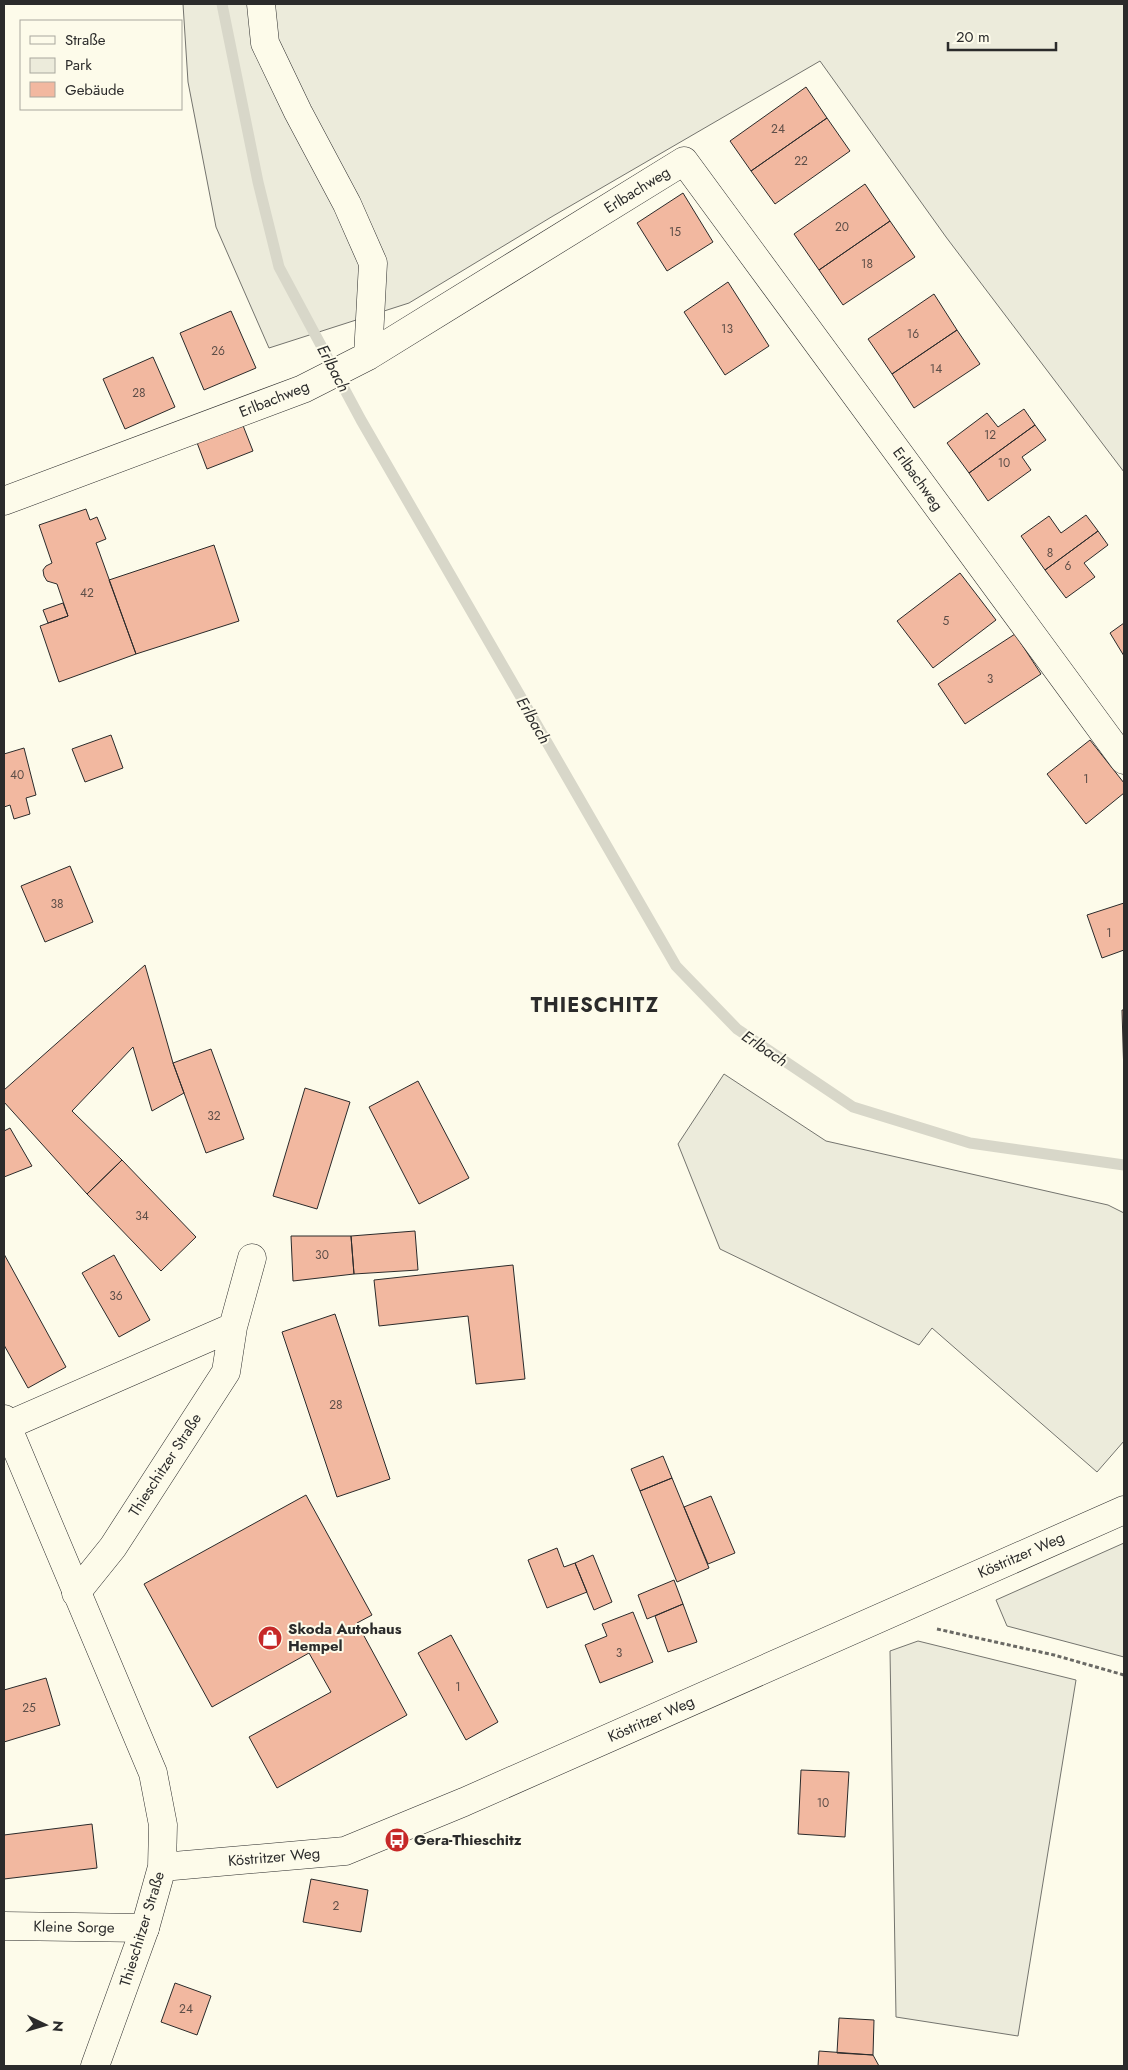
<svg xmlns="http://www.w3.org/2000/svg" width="1128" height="2070" viewBox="0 0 1128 2070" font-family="Jost,sans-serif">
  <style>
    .green { fill: #ecebdb; stroke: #74746e }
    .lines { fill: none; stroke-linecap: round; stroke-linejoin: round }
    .stream { stroke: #d8d7c9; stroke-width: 11 }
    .building { fill: #f2b8a0; stroke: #2b2b2b }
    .minor-casing { stroke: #2b2b2b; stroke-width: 29 }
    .secondary-casing { stroke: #2b2b2b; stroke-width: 29 }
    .path { stroke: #6a6964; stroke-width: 3; stroke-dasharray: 4 2.5; stroke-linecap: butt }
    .minor { stroke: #fdfbea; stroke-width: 28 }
    .secondary { stroke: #fdfbea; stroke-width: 28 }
    .labels { text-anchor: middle; stroke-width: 4; stroke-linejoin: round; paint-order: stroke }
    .number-label { font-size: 12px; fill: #5d4e48 }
    .street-label { font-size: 15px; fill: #2b2b2b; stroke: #fdfbea }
    .poi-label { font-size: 15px; font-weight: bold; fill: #2b2b2b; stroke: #fdfbea; text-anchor: start }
    .water-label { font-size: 16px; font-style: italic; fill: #2b2b2b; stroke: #fdfbea }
    .district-label { font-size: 20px; font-weight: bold; letter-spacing: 1px; fill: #2b2b2b; stroke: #fdfbea }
  </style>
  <rect width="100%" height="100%" fill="#fdfbea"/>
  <path class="green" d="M183,4H1124V472L946,237L820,61L553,216L409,303L269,348L216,227L188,82Z
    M724,1074L826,1141L1108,1205L1124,1213V1441L1097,1472L932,1328L919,1345L720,1249L678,1144Z
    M1124,1543V1657L1007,1626L996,1600Z
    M918,1641L1076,1680L1018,2036L896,2017L890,1651Z"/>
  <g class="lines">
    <path class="stream" d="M222,4L258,182L279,267L361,420L676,966L737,1029L853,1107L970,1143L1124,1165"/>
  </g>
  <path class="building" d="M806,87L827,118L751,171L730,141Z
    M827,118L850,151L775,204L751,171Z
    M865,184L890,221L819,270L794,234Z
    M683,193L713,242L667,271L637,223Z
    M890,221L915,257L843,305L819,270Z
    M728,282L769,346L725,375L684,312Z
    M934,294L957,330L892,374L868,339Z
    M231,311L256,368L204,390L180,333Z
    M957,330L980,364L914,408L892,374Z
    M153,357L175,407L125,429L103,379Z
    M1024,409L1035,425L969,473L947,443L987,413L998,427Z
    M242,423L253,451L207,469L196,440Z
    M1035,425L1046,440L1022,457L1031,470L988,501L969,473Z
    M86,509L90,520L97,517L106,539L96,543L136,654L59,682L40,626L68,616L57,584L47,581L44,576L43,570L46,566L52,563L39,525Z
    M1086,515L1098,531L1045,570L1021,536L1049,516L1061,533Z
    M1098,531L1108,545L1084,563L1095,577L1066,598L1045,570Z
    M214,545L239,621L136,654L109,580Z
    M960,573L996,620L933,668L897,621Z
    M63,603L68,616L48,623L43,610Z
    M1124,623V656L1110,633Z
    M1015,634L1041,674L965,724L938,684Z
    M111,735L123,768L85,782L72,749Z
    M1090,740L1124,783V793L1086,824L1047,774Z
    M24,748L36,795L26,798L30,814L14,819L10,805L4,807V754Z
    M70,866L93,922L45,942L21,886Z
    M1124,903V950L1102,958L1087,915Z
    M145,965L173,1063L184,1093L152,1111L133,1047L72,1111L122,1160L87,1194L4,1102V1090Z
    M1122,1010H1124V1076Z
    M211,1049L244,1139L206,1153L173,1063Z
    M418,1081L469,1178L419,1204L369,1107Z
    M305,1088L350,1102L317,1209L273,1196Z
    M10,1128L32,1166L4,1177V1131Z
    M122,1160L196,1237L161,1271L87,1194Z
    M415,1231L418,1270L354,1274L351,1236Z
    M291,1236H351L354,1274L293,1281Z
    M4,1254L66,1367L28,1388L4,1345Z
    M114,1255L150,1320L119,1337L82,1273Z
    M513,1265L525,1379L476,1384L468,1316L379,1326L374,1280Z
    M335,1314L390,1479L337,1497L282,1332Z
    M663,1456L672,1478L640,1491L631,1469Z
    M672,1478L709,1568L677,1582L640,1491Z
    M306,1495L372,1615L357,1623L407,1715L277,1788L249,1737L331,1692L309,1653L212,1707L144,1584Z
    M711,1496L735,1553L708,1564L684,1507Z
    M557,1548L564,1567L575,1563L587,1592L547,1608L528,1560Z
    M593,1555L612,1602L594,1610L575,1563Z
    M674,1580L683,1604L647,1619L638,1595Z
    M683,1604L697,1642L668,1652L655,1616Z
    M633,1612L653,1662L600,1683L585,1645L607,1636L602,1624Z
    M451,1635L498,1722L466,1740L418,1653Z
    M46,1678L60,1725L4,1742V1690Z
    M801,1770L849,1772L845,1837L798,1834Z
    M92,1824L97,1868L4,1879V1835Z
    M311,1879L368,1890L361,1932L303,1922Z
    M175,1983L211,1996L197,2035L161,2022Z
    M839,2018L874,2020L873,2055L837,2053Z
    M819,2051L873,2055L879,2066H818Z"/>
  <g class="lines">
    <defs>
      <path id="minor" d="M261,4L265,43L298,112L347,204L373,263L368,356
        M4,501L303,389L368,356L684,161L1124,760
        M4,1427L233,1327L252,1258
        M76,1593L113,1547L226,1372L233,1327
        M4,1926L145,1928"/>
      <path id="secondary" d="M4,1419L153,1773L163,1825L162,1867L145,1928L95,2066
        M162,1867L345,1851L464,1802L1124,1510"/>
    </defs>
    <use href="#minor" class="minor-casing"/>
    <use href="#secondary" class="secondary-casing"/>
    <path class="path" d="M937,1629L1054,1655L1124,1675"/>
    <use href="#minor" class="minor"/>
    <use href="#secondary" class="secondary"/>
  </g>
  <defs>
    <symbol id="shop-disc" viewBox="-11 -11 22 22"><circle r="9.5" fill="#c62828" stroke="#fdfbea"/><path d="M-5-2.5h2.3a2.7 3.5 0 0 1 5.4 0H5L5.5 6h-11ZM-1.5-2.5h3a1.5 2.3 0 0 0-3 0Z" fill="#fff"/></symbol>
    <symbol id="bus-disc" viewBox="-11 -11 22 22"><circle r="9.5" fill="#c62828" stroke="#fdfbea"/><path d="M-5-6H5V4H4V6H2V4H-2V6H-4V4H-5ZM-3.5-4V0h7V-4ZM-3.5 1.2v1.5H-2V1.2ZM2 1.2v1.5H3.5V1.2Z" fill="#fff"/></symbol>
  </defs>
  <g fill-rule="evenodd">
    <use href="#shop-disc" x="256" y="1624" width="28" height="28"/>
    <use href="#bus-disc" x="383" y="1826" width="28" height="28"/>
  </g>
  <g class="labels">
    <g class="number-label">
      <text x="778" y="133">24</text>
      <text x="801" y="165">22</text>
      <text x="842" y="231">20</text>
      <text x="675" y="236">15</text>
      <text x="867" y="268">18</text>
      <text x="727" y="333">13</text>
      <text x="913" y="338">16</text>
      <text x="218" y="355">26</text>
      <text x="936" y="373">14</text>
      <text x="139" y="397">28</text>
      <text x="990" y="439">12</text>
      <text x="1004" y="467">10</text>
      <text x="1050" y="557">8</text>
      <text x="1068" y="570">6</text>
      <text x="87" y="597">42</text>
      <text x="946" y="625">5</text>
      <text x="990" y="683">3</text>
      <text x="17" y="779">40</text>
      <text x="1086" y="783">1</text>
      <text x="57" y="908">38</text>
      <text x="1109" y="937">1</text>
      <text x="214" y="1120">32</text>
      <text x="142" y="1220">34</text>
      <text x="322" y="1259">30</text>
      <text x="116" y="1300">36</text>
      <text x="336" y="1409">28</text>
      <text x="619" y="1657">3</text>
      <text x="458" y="1691">1</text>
      <text x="29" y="1712">25</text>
      <text x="823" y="1807">10</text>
      <text x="336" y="1910">2</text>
      <text x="186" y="2013">24</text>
    </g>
    <g class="street-label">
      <text transform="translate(637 190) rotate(-32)" y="5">Erlbachweg</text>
      <text transform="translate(274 399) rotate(-22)" y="5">Erlbachweg</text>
      <text transform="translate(918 479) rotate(54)" y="5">Erlbachweg</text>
      <text transform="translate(165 1465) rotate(-57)" y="5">Thieschitzer Straße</text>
      <text transform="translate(1021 1555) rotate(-24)" y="5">Köstritzer Weg</text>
      <text transform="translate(651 1719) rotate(-24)" y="5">Köstritzer Weg</text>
      <text transform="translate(274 1857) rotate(-5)" y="5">Köstritzer Weg</text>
      <text transform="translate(74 1927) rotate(1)" y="5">Kleine Sorge</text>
      <text transform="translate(142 1929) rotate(-73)" y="5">Thieschitzer Straße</text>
    </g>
    <g class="poi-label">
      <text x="288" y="1634">Skoda Autohaus<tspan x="288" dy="17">Hempel</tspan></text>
      <text x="414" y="1845">Gera-Thieschitz</text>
    </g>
    <g class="water-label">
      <text transform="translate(334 368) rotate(62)" y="6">Erlbach</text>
      <text transform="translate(534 720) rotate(60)" y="6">Erlbach</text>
      <text transform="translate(765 1048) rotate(34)" y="6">Erlbach</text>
    </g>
    <g class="district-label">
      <text x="595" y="1012">THIESCHITZ</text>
    </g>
  </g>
  <rect width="1128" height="2070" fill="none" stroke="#2b2b2b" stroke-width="10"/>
  <rect x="20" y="20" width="162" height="90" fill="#fdfbea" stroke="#a9a89e"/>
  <rect x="30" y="36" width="25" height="8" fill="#fdfbea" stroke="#a9a89e"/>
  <text x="65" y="45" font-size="15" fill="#2b2b2b">Straße</text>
  <rect x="30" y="58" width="25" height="15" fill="#ecebdb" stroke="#a9a89e"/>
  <text x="65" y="70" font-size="15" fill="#2b2b2b">Park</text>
  <rect x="30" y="82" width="25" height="15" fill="#f2b8a0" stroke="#a9a89e"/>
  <text x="65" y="95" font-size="15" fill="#2b2b2b">Gebäude</text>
  <g transform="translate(45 2025) rotate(95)" stroke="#fdfbea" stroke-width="4" paint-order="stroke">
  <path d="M0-4L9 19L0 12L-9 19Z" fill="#2b2b2b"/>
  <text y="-8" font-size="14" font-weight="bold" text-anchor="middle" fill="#2b2b2b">N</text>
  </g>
  <path d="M948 42v8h108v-8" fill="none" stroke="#2b2b2b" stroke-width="2.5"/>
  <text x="956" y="42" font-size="15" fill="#2b2b2b" stroke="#fdfbea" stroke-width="4" paint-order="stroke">20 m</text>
</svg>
